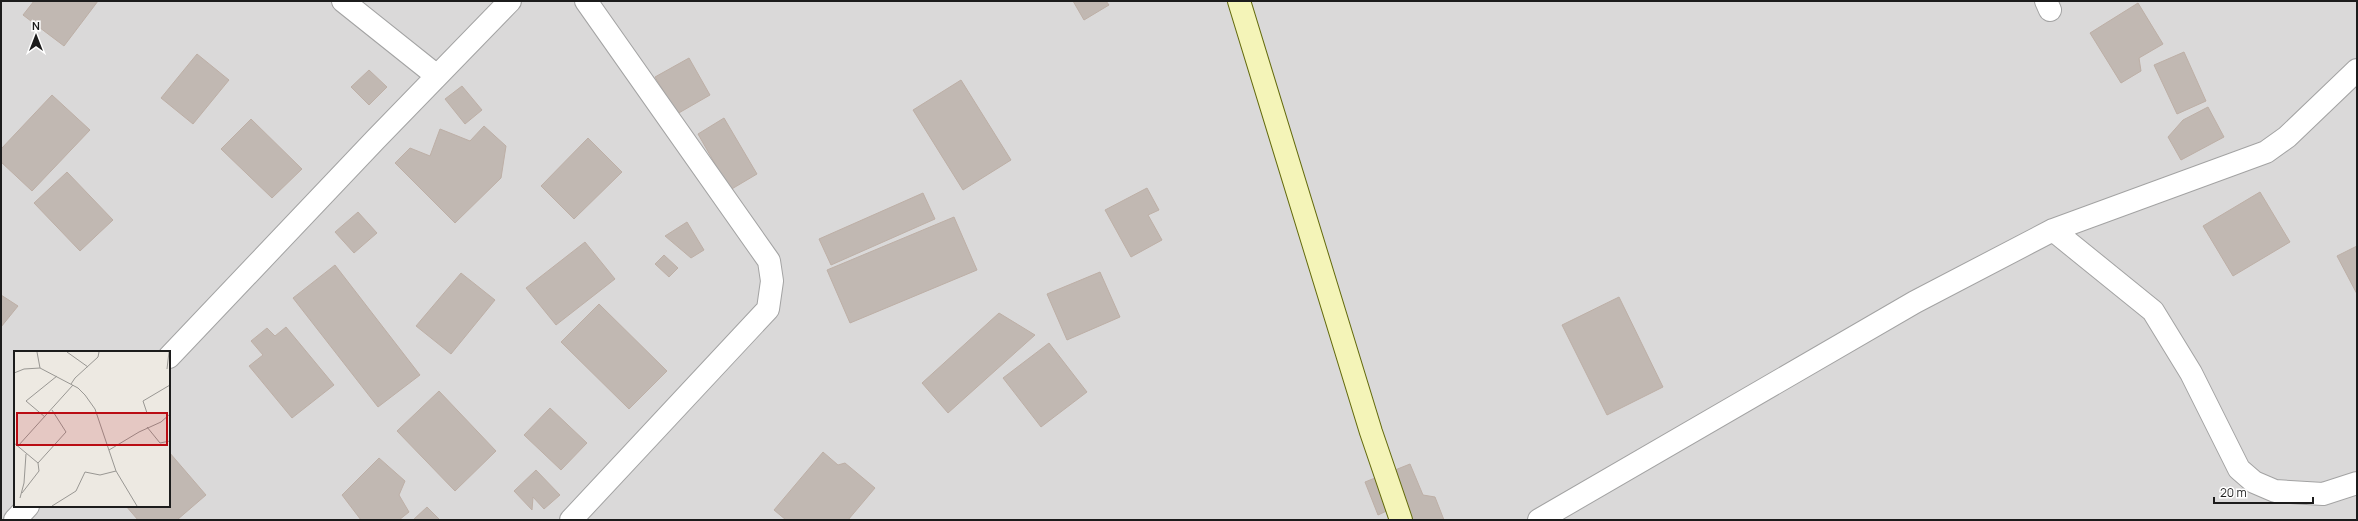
<svg xmlns="http://www.w3.org/2000/svg" width="2358" height="521" viewBox="0 0 2358 521" font-family="Manrope,sans-serif">
  <style>
    .residential { fill: #dad9d9; fill-rule: evenodd }
    .building { fill: #c1b8b2; stroke: #bdafa6 }
    .lines { fill: none; stroke-linecap: round; stroke-linejoin: round }
    .minor-casing { stroke: #a3a3a3; stroke-width: 24 }
    .secondary-casing { stroke: #636a0c; stroke-width: 24 }
    .minor { stroke: #fff; stroke-width: 22 }
    .secondary { stroke: #f4f4b8; stroke-width: 22 }
    .inset-road { fill: none; stroke: #999793; stroke-width: 1 }
    .view { fill: #ba0d14; fill-opacity: 0.15; stroke: #ba0d14; stroke-width: 2 }
    .inset-edge { fill: none; stroke: #1c1c1c; stroke-width: 2 }
  </style>
  <rect width="100%" height="100%" fill="#ede9e2"/>
  <path class="residential" d="M1,1H2357V520H1ZM15,352H169V506H15Z"/>
  <path class="building" d="M34,1H98L64,46L23,15Z
    M1073,1H1106L1109,5L1084,20Z
    M2138,3L2163,44L2139,58L2141,71L2121,83L2090,33Z
    M2184,52L2206,101L2177,114L2154,65Z
    M197,54L229,80L193,124L161,98Z
    M689,58L710,95L677,114L655,77Z
    M369,70L387,87L369,105L351,87Z
    M961,80L1011,160L963,190L913,110Z
    M462,86L482,110L465,124L445,99Z
    M52,95L90,130L32,191L1,162V149Z
    M2208,107L2224,137L2181,160L2168,137L2183,120Z
    M724,118L757,174L730,190L698,134Z
    M251,119L302,169L272,198L221,149Z
    M484,126L506,146L501,178L455,223L395,163L410,148L430,156L440,129L470,141Z
    M588,138L622,172L574,219L541,186Z
    M67,172L113,220L80,251L34,203Z
    M1147,188L1159,210L1148,215L1162,240L1131,257L1105,210Z
    M2260,192L2290,242L2233,276L2203,226Z
    M923,193L935,219L831,265L819,239Z
    M358,212L377,233L354,253L335,232Z
    M954,217L977,270L850,323L827,270Z
    M687,222L704,250L691,258L665,236Z
    M585,242L615,279L556,325L526,288Z
    M2357,246V294L2337,256Z
    M664,255L678,268L669,277L655,264Z
    M335,265L420,375L378,407L293,298Z
    M1100,272L1120,317L1067,340L1047,294Z
    M461,273L495,300L451,354L416,326Z
    M1,295L18,306L1,327Z
    M1619,297L1663,387L1607,415L1562,325Z
    M599,304L667,371L629,409L561,342Z
    M999,313L1035,335L948,413L922,383Z
    M286,327L334,385L292,418L249,366L263,355L251,341L267,328L275,336Z
    M1049,343L1087,392L1041,427L1003,378Z
    M439,391L496,451L455,491L397,431Z
    M550,408L587,443L561,470L524,435Z
    M169,452L206,495L177,520H138L126,506H169Z
    M823,452L838,465L845,463L875,488L848,520H786L774,510Z
    M379,458L405,481L399,495L409,512L399,520H361L342,495Z
    M1410,464L1423,495L1435,497L1444,520H1398L1393,508L1378,515L1365,482Z
    M536,470L560,495L544,509L533,497L532,510L514,491Z
    M427,507L440,520H413Z"/>
  <g class="lines">
    <defs>
      <path id="minor" d="M343,1L437,76
        M2046,1L2050,10
        M2053,230L2153,311L2191,373L2239,469L2254,482L2275,491L2323,494L2357,483
        M169,357L375,140L510,1
        M15,520L28,506
        M571,520L768,309L772,281L769,261L586,1
        M1539,520L1915,302L2053,230L2266,152L2287,137L2357,70"/>
      <path id="secondary" d="M1239,1L1371,432L1401,520"/>
    </defs>
    <use href="#minor" class="minor-casing"/>
    <use href="#secondary" class="secondary-casing"/>
    <use href="#minor" class="minor"/>
    <use href="#secondary" class="secondary"/>
  </g>
  <g transform="translate(14 351)">
    <rect width="156" height="156" fill="#ede9e2"/>
    <path class="inset-road" d="M23,1L26,17M53,1L74,16M153,18L155,1M0,22L10,18L26,17L64,37L71,44L81,58L102,120L123,155M57,33L61,27L84,6L85,1M133,62L129,50L156,34M31,66L12,50L43,25M133,76L146,92L156,90M0,92L24,112M4,95L59,34M95,99L125,81L147,71L156,63M8,142L25,120L24,112L52,81L38,59M6,147L10,132L12,103M38,155L62,140L71,121L86,124L102,120"/>
    <path class="view" d="M3,62H153V94H3Z"/>
    <rect width="156" height="156" class="inset-edge"/>
  </g>
  <rect width="2358" height="521" fill="none" stroke="#1c1c1c" stroke-width="4"/>
  <g transform="translate(36 36)" stroke="#ffffff" stroke-width="3" paint-order="stroke">
  <path d="M0-3L7 15L0 10L-7 15Z" fill="#1c1c1c"/>
  <text y="-6" font-size="11" font-weight="bold" text-anchor="middle" fill="#1c1c1c">N</text>
  </g>
  <path d="M2214 497v6h99v-6" fill="none" stroke="#1c1c1c" stroke-width="2"/>
  <text x="2220" y="497" font-size="12" fill="#1c1c1c" stroke="#ffffff" stroke-width="3" paint-order="stroke">20 m</text>
</svg>
